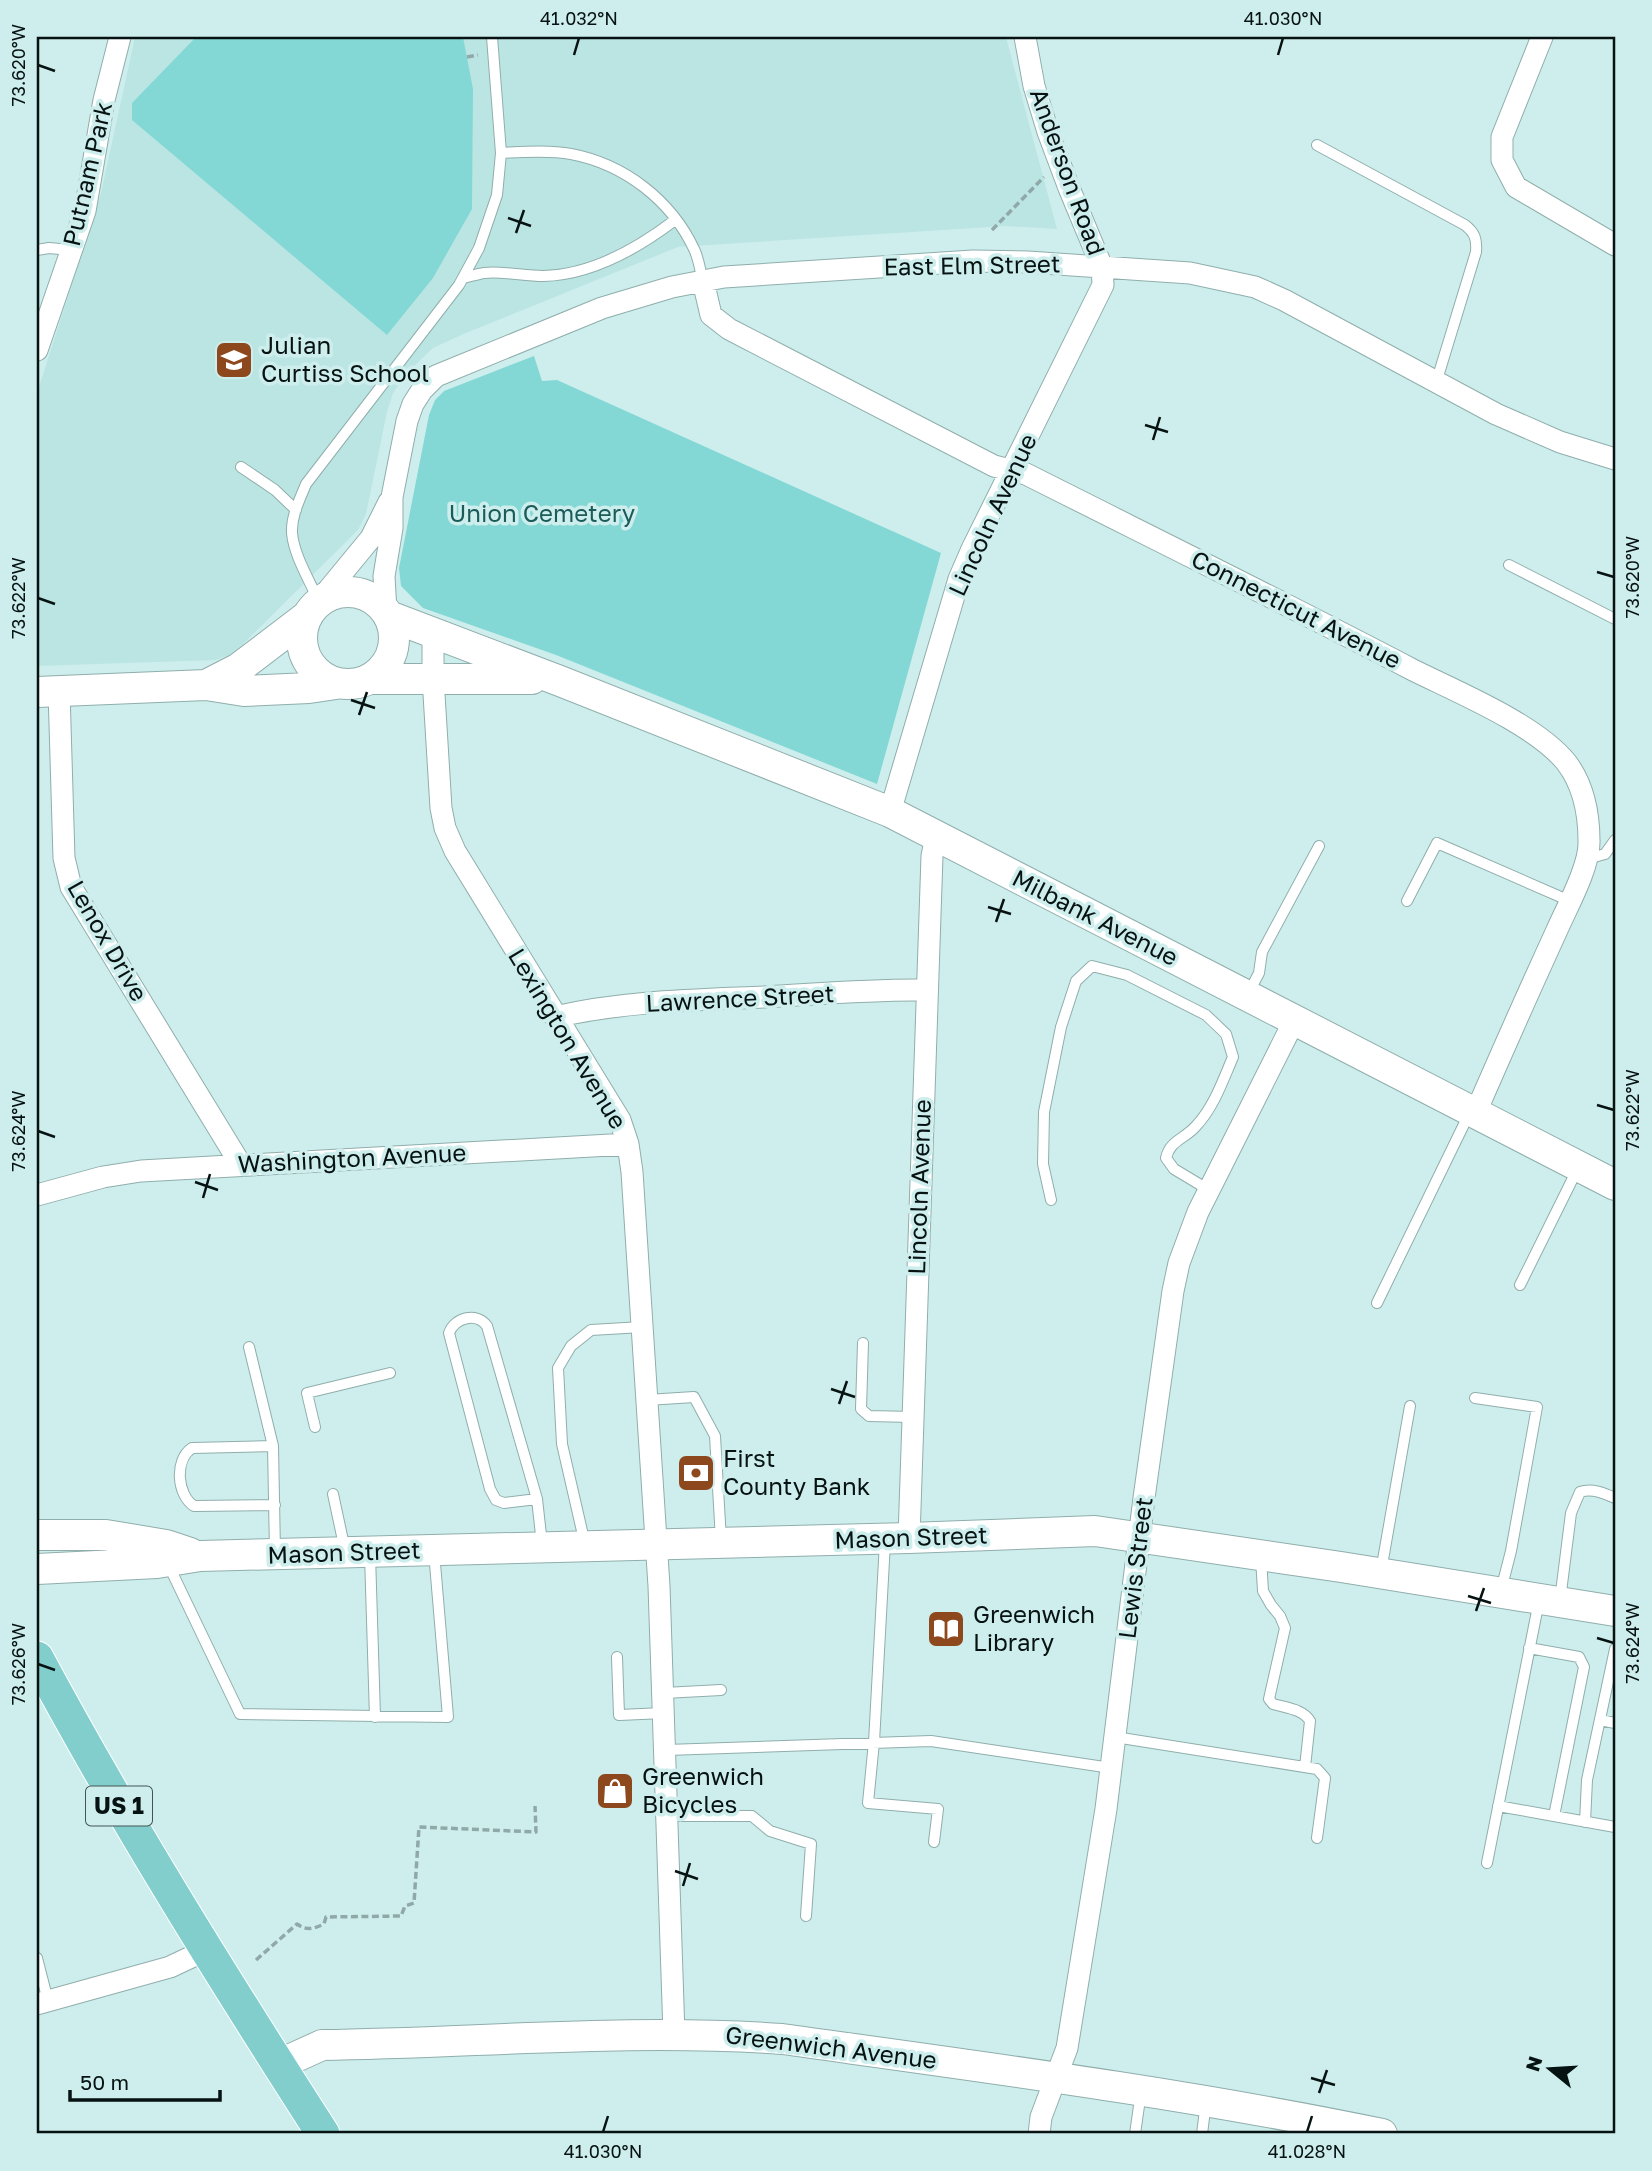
<svg xmlns="http://www.w3.org/2000/svg" width="1652" height="2171" viewBox="0 0 1652 2171" font-family="'Golos Text',sans-serif">
  <style>
    .built { fill: #bbe5e3 }
    .green { fill: #83d8d5 }
    .lines { fill: none; stroke-linecap: round; stroke-linejoin: round }
    .lane-casing { stroke: #8faeac; stroke-width: 12 }
    .street-casing { stroke: #8faeac; stroke-width: 23 }
    .secondary-casing { stroke: #8faeac; stroke-width: 32 }
    .primary-casing { stroke: #fff; stroke-width: 35 }
    .path { stroke: #90a9a8; stroke-width: 3.5; stroke-dasharray: 7 3.5; stroke-linecap: butt }
    .lane { stroke: #fff; stroke-width: 10 }
    .street { stroke: #fff; stroke-width: 21 }
    .secondary { stroke: #fff; stroke-width: 30 }
    .primary { stroke: #82cecc; stroke-width: 33 }
    .ticks { fill: none; stroke: #071212; stroke-width: 2.5 }
    .labels { text-anchor: middle; stroke-width: 7; stroke-linejoin: round; paint-order: stroke }
    .shield { fill: #ceeeed; stroke: #435454; stroke-width: 2 }
    .shield-label { font-size: 23px; font-weight: bold; fill: #071212 }
    .street-label { font-size: 24px; fill: #071212; stroke: #ceeeed }
    .poi-label { font-size: 24px; fill: #071212; stroke: #ceeeed; text-anchor: start }
    .park-label { font-size: 24px; fill: #1b5b5a; stroke: #ceeeed }
    .neatline { fill: none; stroke: #071212; stroke-width: 2.5 }
    .ticks-label { font-size: 18px; text-anchor: middle; fill: #071212 }
  </style>
  <rect width="100%" height="100%" fill="#ceeeed"/>
  <path class="built" d="M135,37H1006L1057,229L1006,226L678,247L466,333L433,348L408,372L393,393L387,412L366,514L358,530L234,653L216,660L37,666V393L101,193Z"/>
  <path class="green" d="M196,37H463L473,89L472,209L433,278L387,335L132,120V103Z
    M534,356L542,381L557,380L941,553L877,784L556,655L423,608L401,586L399,568L429,415L435,400L444,391Z"/>
  <g class="lines">
    <defs>
      <path id="lane" d="M1317,145L1465,225C1475,233 1477,239 1476,252L1436,383
        M501,153C523,152 549,150 571,154C624,164 671,200 694,249C699,259 700,271 703,281
        M37,250L49,248L71,250
        M463,278C469,277 477,274 484,273C503,271 524,276 543,276C592,275 637,249 675,220
        M241,467L275,490L296,510
        M1509,565L1615,619
        M319,602C310,581 294,556 292,533C291,516 300,499 306,484L459,285L479,248L497,195L501,153L492,37
        M1587,859L1605,854L1615,840
        M1407,901L1437,843L1570,901
        M1248,994L1259,973L1262,952L1319,846
        M1051,1200L1043,1164L1044,1112L1061,1027L1076,981L1092,966L1127,975L1206,1015L1226,1034L1233,1057C1223,1080 1214,1107 1196,1126C1185,1139 1170,1140 1166,1158L1174,1169L1209,1190
        M1520,1285L1578,1168
        M1377,1303L1469,1114
        M863,1343L861,1409L869,1416L913,1417
        M249,1347L273,1446L275,1552
        M1475,1398L1537,1407L1511,1551L1501,1590
        M647,1400L694,1397L715,1436L721,1540
        M315,1427L307,1393L390,1373
        M273,1446L192,1448C174,1460 177,1495 194,1506L275,1505
        M333,1494L345,1550
        M537,1499L504,1503L496,1500L490,1489L449,1333C455,1317 477,1312 487,1326L537,1499L542,1544
        M885,1542L874,1742L868,1803L938,1809L934,1842
        M585,1544L562,1444L558,1368L571,1346L591,1330L642,1327
        M370,1555L375,1717
        M1261,1558L1263,1591L1271,1605L1280,1616L1285,1628L1269,1699L1273,1704C1286,1708 1303,1709 1310,1721L1305,1767
        M168,1564L240,1714L448,1717L434,1552
        M1381,1571L1410,1406
        M1560,1600L1571,1513L1580,1492C1592,1488 1604,1493 1615,1498
        M1529,1648L1579,1657L1584,1667L1554,1816
        M617,1657L619,1715L664,1713
        M664,1693L721,1690
        M1600,1720L1615,1723
        M1115,1737L1317,1769L1325,1778L1317,1838
        M666,1750L931,1741L1111,1768
        M1498,1806L1615,1827
        M668,1816H752L770,1831L811,1844L806,1916
        M1585,1822L1587,1780L1615,1649
        M1487,1863L1539,1601
        M37,1958L48,2001
        M1135,2134L1141,2092
        M1202,2134L1206,2102"/>
      <path id="street" d="M1542,37L1502,137V160L1516,187L1615,245
        M703,281L711,315L729,329L994,466L1026,474C1155,539 1285,603 1413,670C1457,692 1535,724 1566,762C1583,784 1589,814 1589,841C1590,866 1567,907 1557,930C1529,991 1502,1052 1475,1114
        M37,350L85,211L104,100L120,37
        M324,598L329,589L371,538L389,502
        M386,612L384,576L392,528V497L407,421L413,404L422,390L436,376L602,308L672,287L724,277L973,261L1028,262L1190,273L1255,287L1284,300L1496,414L1560,442L1615,459
        M431,634L433,641V678L441,808L445,828L455,851L620,1120L628,1144L632,1172L659,1586L674,2034
        M59,691L64,858L71,887L241,1165
        M890,812L959,579L972,549L1103,285L1102,267L1069,188L1048,132L1034,86L1025,37
        M555,1017C623,1001 695,1000 764,997C818,994 872,989 926,990
        M37,1195L103,1177L141,1171L628,1144
        M909,1538L932,856L936,836
        M37,2004L170,1967L206,1950
        M1039,2134L1041,2117L1067,2048L1106,1809L1144,1498L1173,1291L1179,1263L1198,1212L1294,1021"/>
      <path id="secondary" d="M302 638a46 46 0 1 1 92 0a46 46 0 1 1-92 0Z
        M389,616L560,681L890,812L1615,1185
        M371,679H532
        M206,685L239,668L306,617
        M37,692L206,685L244,691L309,688L336,684
        M37,1535H106L166,1545L190,1553
        M37,1569L157,1563L200,1556L909,1538L1095,1531L1341,1567L1615,1611
        M278,2065L322,2045C475,2043 629,2028 782,2039C983,2067 1184,2093 1382,2134"/>
      <path id="primary" d="M37,1658C125,1822 223,1978 323,2134"/>
    </defs>
    <use href="#lane" class="lane-casing"/>
    <use href="#street" class="street-casing"/>
    <use href="#secondary" class="secondary-casing"/>
    <use href="#primary" class="primary-casing"/>
    <path class="path" d="M467,57L478,55
      M992,230L1044,177
      M256,1960L297,1924C307,1931 313,1929 324,1924L326,1917L401,1916L405,1906L414,1903L419,1827L536,1832L535,1806"/>
    <use href="#lane" class="lane"/>
    <use href="#street" class="street"/>
    <use href="#secondary" class="secondary"/>
    <use href="#primary" class="primary"/>
  </g>
  <path class="ticks" d="M574,55L579,38M1278,55L1283,38M38,65L55,71M508,218L531,226M516,233L524,210M1145,425L1168,432M1153,440L1160,417M1597,572L1614,577M38,598L55,604M351,700L375,708M359,715L367,692M988,907L1011,914M996,922L1004,899M1597,1105L1614,1110M38,1131L55,1137M195,1182L218,1190M203,1198L210,1174M831,1389L855,1397M839,1404L847,1381M1468,1596L1491,1603M1476,1611L1484,1588M1597,1638L1614,1643M38,1664L55,1670M675,1871L698,1879M683,1886L690,1863M1311,2078L1335,2085M1319,2093L1327,2070M603,2132L608,2116M1307,2132L1312,2116"/>
  <defs>
    <symbol id="school-square" viewBox="-11 -11 22 22"><rect x="-9" y="-9" width="18" height="18" rx="4" fill="#8d481e" stroke="#ceeeed"/><path d="M0-5L7-2L0 1L-7-2ZM-4 1L0 2.5L4 1V4Q0 6-4 4Z" fill="#fff"/></symbol>
    <symbol id="bank-square" viewBox="-11 -11 22 22"><rect x="-9" y="-9" width="18" height="18" rx="4" fill="#8d481e" stroke="#ceeeed"/><path d="M-6-4H6V4H-6ZM0-2.3a2.3 2.3 0 1 0 0 4.6a2.3 2.3 0 1 0 0-4.6Z" fill="#fff"/></symbol>
    <symbol id="library-square" viewBox="-11 -11 22 22"><rect x="-9" y="-9" width="18" height="18" rx="4" fill="#8d481e" stroke="#ceeeed"/><path d="M-6-4Q-3-5.5-.7-3.5V5Q-3 3-6 4ZM6-4Q3-5.5 .7-3.5V5Q3 3 6 4Z" fill="#fff"/></symbol>
    <symbol id="shop-square" viewBox="-11 -11 22 22"><rect x="-9" y="-9" width="18" height="18" rx="4" fill="#8d481e" stroke="#ceeeed"/><path d="M-5-2.5h2.3a2.7 3.5 0 0 1 5.4 0H5L5.5 6h-11ZM-1.5-2.5h3a1.5 2.3 0 0 0-3 0Z" fill="#fff"/></symbol>
  </defs>
  <g fill-rule="evenodd">
    <use href="#school-square" x="212" y="338" width="44" height="44"/>
    <use href="#bank-square" x="674" y="1451" width="44" height="44"/>
    <use href="#library-square" x="924" y="1607" width="44" height="44"/>
    <use href="#shop-square" x="593" y="1769" width="44" height="44"/>
  </g>
  <g class="labels">
    <rect class="shield" x="86" y="1786.5" width="66" height="39" rx="5"/>
    <g class="shield-label">
      <text x="119" y="1814">US 1</text>
    </g>
    <g class="street-label">
      <text transform="translate(1067 172) rotate(70)" y="8">Anderson Road</text>
      <text transform="translate(88 174) rotate(-77)" y="8">Putnam Park</text>
      <text transform="translate(972 266) rotate(-1)" y="8">East Elm Street</text>
      <text transform="translate(993 515) rotate(-65)" y="8">Lincoln Avenue</text>
      <text transform="translate(1296 610) rotate(27)" y="8">Connecticut Avenue</text>
      <text transform="translate(1095 918) rotate(27)" y="8">Milbank Avenue</text>
      <text transform="translate(107 941) rotate(60)" y="8">Lenox Drive</text>
      <text transform="translate(740 999) rotate(-3)" y="8">Lawrence Street</text>
      <text transform="translate(567 1039) rotate(59)" y="8">Lexington Avenue</text>
      <text transform="translate(352 1159) rotate(-3)" y="8">Washington Avenue</text>
      <text transform="translate(920 1187) rotate(-88)" y="8">Lincoln Avenue</text>
      <text transform="translate(911 1538) rotate(-2)" y="8">Mason Street</text>
      <text transform="translate(344 1553) rotate(-2)" y="8">Mason Street</text>
      <text transform="translate(1136 1568) rotate(-83)" y="8">Lewis Street</text>
      <text transform="translate(831 2048) rotate(7)" y="8">Greenwich Avenue</text>
    </g>
    <g class="poi-label">
      <text x="261" y="354">Julian<tspan x="261" dy="28">Curtiss School</tspan></text>
      <text x="723" y="1467">First<tspan x="723" dy="28">County Bank</tspan></text>
      <text x="973" y="1623">Greenwich<tspan x="973" dy="28">Library</tspan></text>
      <text x="642" y="1785">Greenwich<tspan x="642" dy="28">Bicycles</tspan></text>
    </g>
    <g class="park-label">
      <text x="542" y="522">Union Cemetery</text>
    </g>
  </g>
  <rect width="1652" height="2171" fill="none" stroke="#ceeeed" stroke-width="77"/>
  <g transform="translate(1550 2069) rotate(288)" stroke="#ceeeed" stroke-width="5" paint-order="stroke">
  <path d="M0-5L12 26L0 18L-12 26Z" fill="#071212"/>
  <text y="-10" font-size="19" font-weight="bold" text-anchor="middle" fill="#071212">N</text>
  </g>
  <path d="M70 2090v10h150v-10" fill="none" stroke="#071212" stroke-width="3.5"/>
  <text x="80" y="2090" font-size="21" fill="#071212" stroke="#ceeeed" stroke-width="5" paint-order="stroke">50 m</text>
  <rect x="38" y="38" width="1576" height="2094" class="neatline"/>
  <g class="ticks-label">
    <text x="579" y="25">41.032°N</text>
    <text x="1283" y="25">41.030°N</text>
    <text transform="translate(19 65) rotate(-90)" y="6">73.620°W</text>
    <text transform="translate(1633 577) rotate(-90)" y="6">73.620°W</text>
    <text transform="translate(19 598) rotate(-90)" y="6">73.622°W</text>
    <text transform="translate(1633 1110) rotate(-90)" y="6">73.622°W</text>
    <text transform="translate(19 1131) rotate(-90)" y="6">73.624°W</text>
    <text transform="translate(1633 1643) rotate(-90)" y="6">73.624°W</text>
    <text transform="translate(19 1664) rotate(-90)" y="6">73.626°W</text>
    <text x="603" y="2158">41.030°N</text>
    <text x="1307" y="2158">41.028°N</text>
  </g>
</svg>
